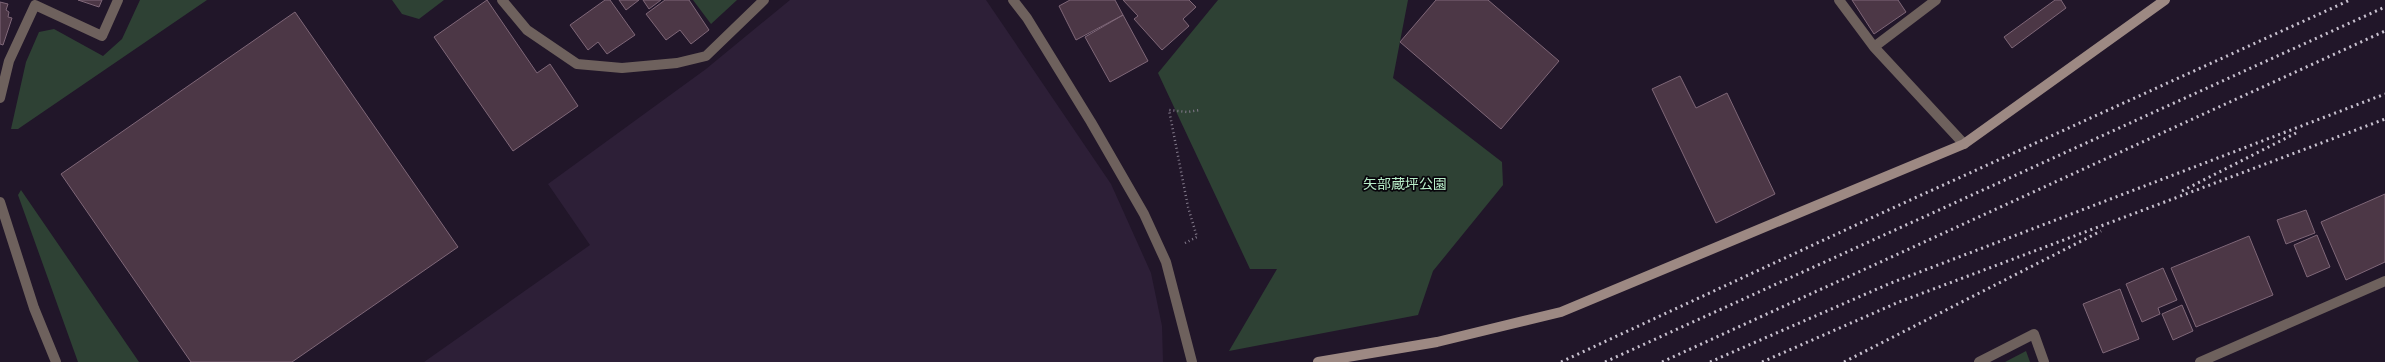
<svg xmlns="http://www.w3.org/2000/svg" width="2385" height="362" viewBox="0 0 2385 362" font-family="Karla,'Noto Sans JP',sans-serif">
  <style>
    .built { fill: #2d1f37 }
    .green { fill: #2e4134 }
    .building { fill: #4c3746; stroke: #7f6778 }
    .lines { fill: none; stroke-linecap: round; stroke-linejoin: round }
    .path { stroke: #847b8c; stroke-width: 2.5; stroke-dasharray: 1 3; stroke-linecap: butt }
    .lane { stroke: #6e615d; stroke-width: 10 }
    .street { stroke: #6e615d; stroke-width: 10 }
    .secondary { stroke: #9d8983; stroke-width: 10 }
    .rail { stroke: #c8c1cf; stroke-width: 3; stroke-dasharray: 2 4; stroke-linecap: butt }
    .labels { text-anchor: middle; stroke-width: 3.5; stroke-linejoin: round; paint-order: stroke }
    .park-label { font-size: 14px; fill: #b8eec9; stroke: #08050b }
  </style>
  <rect width="100%" height="100%" fill="#211629"/>
  <path class="built" d="M790,0H986L1111,184L1151,273L1162,326L1163,362H424L590,245L548,184L706,69Z"/>
  <path class="green" d="M140,0H207L18,129H11L26,62L39,32L54,29L103,56L122,39Z
    M392,0H444L419,19L402,14Z
    M693,0H737L711,24Z
    M1218,0H1408L1393,78L1502,162L1503,185L1433,271L1418,315L1229,351L1277,269H1250L1158,73Z
    M21,190L139,362H78L18,195Z
    M2026,351L2030,362H2005Z"/>
  <path class="building" d="M78,0H102L99,7Z
    M487,0L537,73L550,64L578,106L513,151L434,37Z
    M605,0H610L635,35L607,54L598,42L588,50L570,25Z
    M619,0H639L626,10Z
    M643,0H661L649,9Z
    M665,0H689L709,30L691,44L680,30L666,40L646,14Z
    M1070,0H1115L1123,15L1076,40L1059,6Z
    M1123,0H1189L1196,7L1183,19L1189,26L1162,50L1134,19L1138,16Z
    M1436,0H1488L1559,61L1501,129L1400,42Z
    M1852,0H1898L1906,12L1874,34Z
    M2055,0H2061L2066,8L2012,48L2004,37Z
    M0,2L8,4L6,10L9,12L8,17L12,18L3,45L0,44Z
    M295,12L458,247L292,362H191L61,174Z
    M1123,15L1148,61L1110,82L1085,37Z
    M1680,76L1696,108L1727,93L1775,194L1716,223L1652,89Z
    M2385,194V262L2346,280L2321,222Z
    M2306,210L2315,233L2286,244L2277,220Z
    M2317,235L2330,267L2307,277L2294,245Z
    M2249,236L2273,295L2196,327L2171,268Z
    M2163,268L2177,300L2158,308L2160,314L2142,322L2126,284Z
    M2120,289L2139,339L2103,353L2083,304Z
    M2182,305L2193,331L2173,340L2162,314Z"/>
  <g class="lines">
    <path class="path" d="M1185,243L1197,237L1188,207L1169,110L1187,112L1200,110"/>
    <path class="lane" d="M1839,0L1874,47L1964,144
      M1874,47L1936,0
      M1979,362L2034,334L2044,362"/>
    <path class="street" d="M502,0L527,30L577,64L622,68L677,63L706,56L764,0
      M1013,0L1027,18L1091,122L1144,214L1166,262L1192,362
      M0,98L9,61L35,5L102,36L118,0
      M0,202L34,308L56,362
      M2200,362L2385,281"/>
    <path class="secondary" d="M1318,362L1437,342L1561,312L1964,144L2165,0"/>
    <path class="rail" d="M2182,191L2296,133
      M1561,362L1884,212L2350,0
      M1605,362L2385,7
      M1662,362L2385,31
      M1710,362L1891,283L2385,94
      M1762,362L1899,302L2385,119
      M1844,362L2101,231"/>
  </g>
  <g class="labels">
    <g class="park-label">
      <text x="1405" y="189">矢部蔵坪公園</text>
    </g>
  </g>
</svg>
